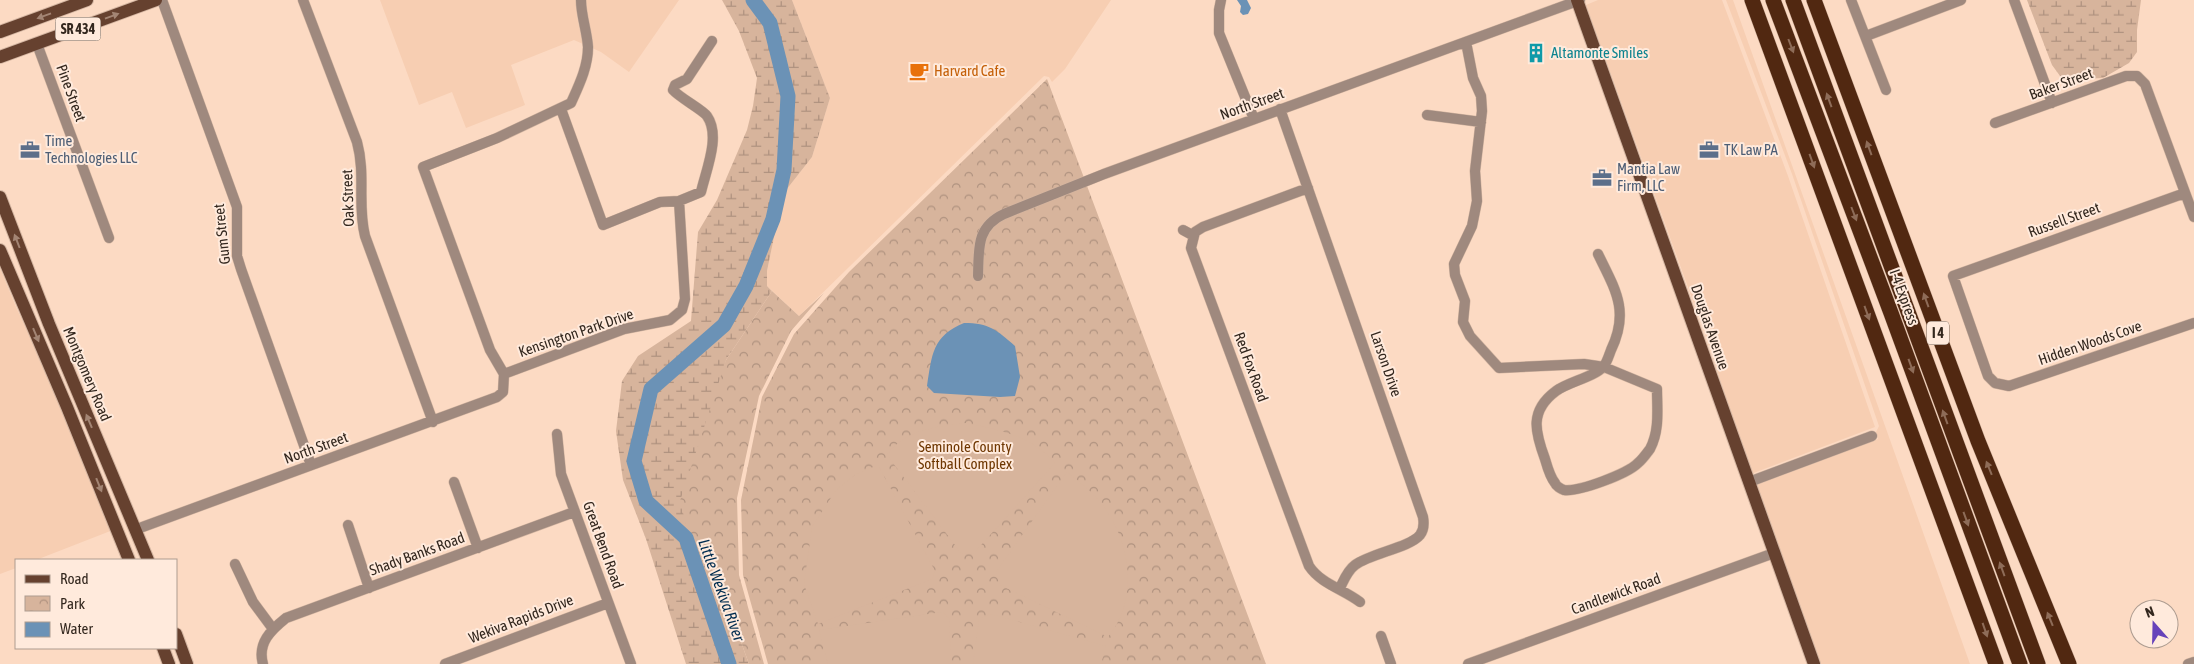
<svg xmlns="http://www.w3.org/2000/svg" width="2194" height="664" viewBox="0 0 2194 664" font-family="'Asap Condensed',sans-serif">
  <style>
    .built { fill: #f7ceb2 }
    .wetland { fill: url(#wetland-marsh) }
    .park { fill: url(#park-crowns) }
    .pitch { fill: #d7b49c }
    .water { fill: #6b92b6 }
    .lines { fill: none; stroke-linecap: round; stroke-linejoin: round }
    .river { stroke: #6b92b6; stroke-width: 15 }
    .minor-casing { stroke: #d4b6a2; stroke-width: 11 }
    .major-casing { stroke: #d4b6a2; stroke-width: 14 }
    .highway-casing { stroke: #d4b6a2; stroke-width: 16 }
    .minor { stroke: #9f897e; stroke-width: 10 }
    .major { stroke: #66412f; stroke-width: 12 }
    .highway { stroke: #512811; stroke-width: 15 }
    .oneway { fill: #a38574 }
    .oneway2 { fill: #8e6c58 }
    .labels { text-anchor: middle; stroke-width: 4; stroke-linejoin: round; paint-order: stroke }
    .shield { fill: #ffeadc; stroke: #706257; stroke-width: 1 }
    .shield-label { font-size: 14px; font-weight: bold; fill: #33271e }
    .culture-label { font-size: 15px; fill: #0d838f; stroke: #ffeadc; text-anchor: start }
    .food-label { font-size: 15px; fill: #c56008; stroke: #ffeadc; text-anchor: start }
    .street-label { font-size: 15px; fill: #33271e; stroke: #ffeadc }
    .service-label { font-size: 15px; fill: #4e5e75; stroke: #ffeadc; text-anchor: start }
    .park-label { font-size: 15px; fill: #6e3600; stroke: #ffeadc }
    .water-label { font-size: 16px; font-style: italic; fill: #002c4f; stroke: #ffeadc }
  </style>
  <defs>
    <pattern id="wetland-marsh" width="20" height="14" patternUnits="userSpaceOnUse" patternTransform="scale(1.25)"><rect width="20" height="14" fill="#d7b49c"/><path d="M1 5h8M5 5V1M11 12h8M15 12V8" fill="none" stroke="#af927f"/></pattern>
    <pattern id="park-crowns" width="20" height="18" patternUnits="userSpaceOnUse" patternTransform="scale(1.25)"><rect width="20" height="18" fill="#d7b49c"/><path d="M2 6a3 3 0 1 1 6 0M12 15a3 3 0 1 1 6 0" fill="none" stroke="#af927f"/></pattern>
  </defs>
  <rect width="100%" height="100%" fill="#fcdac3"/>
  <path class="built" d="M380,0H577V17L583,44L574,40L511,65L525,105L466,128L452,92L419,105Z
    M585,0H679L629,72L601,52L592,48L586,16Z
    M792,0H1111L1065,69L1052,82L1049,77L1044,76L799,316L767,286V271L783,194L812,157L830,98Z
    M1598,0H1722L1788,176L1875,427L1751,474L1706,337L1586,5Z
    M1726,0H1733L1970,664H1820L1755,485L1878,439L1876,432L1879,426L1792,174Z
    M0,268L16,307L63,408L113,530L36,560H16V568L0,574Z"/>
  <path class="wetland" d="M722,0H792L830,98L812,157L783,194L767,271V286L772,291L726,360L698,571L733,620L749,664H686L646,539L623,480L616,431L622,381L638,356L691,321L698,232L717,200L747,130L753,106L757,78L739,31Z
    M2027,0H2141L2137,30V52L2129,63L2103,78L2063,80L2052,65Z"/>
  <path class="park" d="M1047,79L1266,664H768L743,575L741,500L762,397L794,334L849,272Z
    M772,291L799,316L824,293L791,331L759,396L737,498L739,575L764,664H749L733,620L698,571L680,501L726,360Z"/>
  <path class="pitch" d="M966,423C1000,430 1032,436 1055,463L973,554L961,553L887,455C904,430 938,426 966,423Z
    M878,465L935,571L932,579L818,624L804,584L812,527L836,490L856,474Z
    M1067,472C1079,481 1091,491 1101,503C1130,539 1140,599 1108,637L1000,585L996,572Z
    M942,612L949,618L951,664H828L819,630Z
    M991,614L1106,646L1101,664H973L979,619Z"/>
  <path class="water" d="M1237,0H1247L1251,8L1248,14L1243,15L1240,12L1241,6Z
    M964,323C989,323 997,330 1015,346L1020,377L1015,396L1000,397L934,393L927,386C932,355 932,336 964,323Z"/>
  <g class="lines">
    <path class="river" d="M729,664L686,538L646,501L634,461L651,389L724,325L746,286L773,219L784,170L788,96L770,23L753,0"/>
    <defs>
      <path id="minor" d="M162,0L237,207V256L241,269L311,465
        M303,0L357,142C366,175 357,204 365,236L433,422
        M1221,0L1219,10V33L1254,119
        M1851,0L1886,90
        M2014,0L2052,103
        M1866,36L1961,0
        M1466,42L1473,78L1481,96L1482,111L1475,171L1477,201L1472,226L1454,264L1455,275L1465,301L1463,322L1470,336L1499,368L1584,364L1604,367L1657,389C1657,409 1660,430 1650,449C1647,453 1642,460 1638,463C1627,474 1579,492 1564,490C1561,489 1556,486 1555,483C1550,477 1547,466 1545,459C1535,432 1529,411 1556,391C1568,382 1594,377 1603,367C1607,363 1609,355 1611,350C1630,311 1615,289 1598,254
        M37,44L109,238
        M561,109L603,225L660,202L679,201L701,192C706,170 721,136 707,116C703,110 680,98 673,90L675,85L687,79L712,41
        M1280,109L1423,517C1424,523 1424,530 1420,535C1409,548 1371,553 1355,565C1347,571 1344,580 1340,588
        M1427,115L1481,122
        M1995,123L2126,76H2137L2145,84L2194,217
        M1308,188L1203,227L1195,232L1191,248L1309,566C1321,584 1343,589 1360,602
        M2185,193L1953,276L1988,376L1995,383L2009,386L2194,323
        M1183,230L1194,236
        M978,276C979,249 976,227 1004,214L1104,174L1580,0
        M504,374L490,350L423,167L497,138L571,103C579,85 588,67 588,47C587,31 581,16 581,0
        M557,434L561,474L631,664
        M454,482L478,548
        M1749,482L1872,436
        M348,525L369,588
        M137,529L497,397L503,392L504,374L624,329L670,320L682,310L685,299L679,201
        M235,564L253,602L273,629
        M1381,636L1391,664
        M263,664C257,643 271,630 286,618L574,512
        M445,664L608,603
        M1468,664L1774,553
        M2188,664L2194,662"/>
      <path id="major" d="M1577,0L1814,664
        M0,32L87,0
        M0,57L156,0
        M0,197L49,324L148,560
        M0,250L67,407L129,560
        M176,634L187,664
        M163,648L169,664"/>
      <path id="highway" d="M1752,0L1996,664
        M1773,0L1891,313L2020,664
        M1793,0L2038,664
        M1814,0L1978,441L2069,664"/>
    </defs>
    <use href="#minor" class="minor-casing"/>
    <use href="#major" class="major-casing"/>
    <use href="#highway" class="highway-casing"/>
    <use href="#minor" class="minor"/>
    <use href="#major" class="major"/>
    <use href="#highway" class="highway"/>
  </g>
  <defs><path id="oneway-solid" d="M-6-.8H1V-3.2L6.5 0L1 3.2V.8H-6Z" transform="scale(1.25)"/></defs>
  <g class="oneway">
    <use href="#oneway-solid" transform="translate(44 16) rotate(160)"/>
    <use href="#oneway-solid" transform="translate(112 16) rotate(-20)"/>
    <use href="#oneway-solid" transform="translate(17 241) rotate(-111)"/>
    <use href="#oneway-solid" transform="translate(36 335) rotate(67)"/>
    <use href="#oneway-solid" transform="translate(89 421) rotate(-113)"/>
    <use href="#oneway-solid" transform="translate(99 485) rotate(68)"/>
  </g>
  <g class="oneway2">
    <use href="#oneway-solid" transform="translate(1791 46) rotate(69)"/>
    <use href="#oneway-solid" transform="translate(1829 100) rotate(-110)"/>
    <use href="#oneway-solid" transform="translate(1869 148) rotate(-110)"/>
    <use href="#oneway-solid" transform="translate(1812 161) rotate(70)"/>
    <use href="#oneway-solid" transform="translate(1854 214) rotate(69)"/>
    <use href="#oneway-solid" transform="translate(1926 300) rotate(-110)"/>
    <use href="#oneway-solid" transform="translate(1867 313) rotate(70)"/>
    <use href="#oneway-solid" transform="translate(1911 366) rotate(70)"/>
    <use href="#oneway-solid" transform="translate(1945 417) rotate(-110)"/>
    <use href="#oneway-solid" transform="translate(1989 468) rotate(-112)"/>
    <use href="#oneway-solid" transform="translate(1966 519) rotate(70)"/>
    <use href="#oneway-solid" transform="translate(2002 569) rotate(-110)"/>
    <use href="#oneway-solid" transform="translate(2050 619) rotate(-112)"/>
    <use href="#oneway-solid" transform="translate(1985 630) rotate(71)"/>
  </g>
  <defs>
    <symbol id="building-bare" viewBox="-9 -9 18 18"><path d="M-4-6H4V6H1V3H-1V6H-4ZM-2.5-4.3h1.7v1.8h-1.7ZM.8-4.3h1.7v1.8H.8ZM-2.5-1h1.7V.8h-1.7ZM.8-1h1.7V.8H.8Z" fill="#0f9aa8" stroke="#ffeadc" stroke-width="2.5" paint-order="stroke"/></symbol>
    <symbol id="cafe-bare" viewBox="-9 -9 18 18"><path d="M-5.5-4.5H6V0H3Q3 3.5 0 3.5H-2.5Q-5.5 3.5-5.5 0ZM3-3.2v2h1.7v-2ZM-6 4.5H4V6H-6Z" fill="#e8710a" stroke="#ffeadc" stroke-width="2.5" paint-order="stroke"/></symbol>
    <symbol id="office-bare" viewBox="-9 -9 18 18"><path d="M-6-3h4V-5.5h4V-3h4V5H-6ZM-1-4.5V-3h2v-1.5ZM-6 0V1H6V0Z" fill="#5c6f8a" stroke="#ffeadc" stroke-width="2.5" paint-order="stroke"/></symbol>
  </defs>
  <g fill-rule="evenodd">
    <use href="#building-bare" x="1522" y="39" width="28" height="28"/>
    <use href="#cafe-bare" x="905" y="57" width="28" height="28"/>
    <use href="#office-bare" x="16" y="136" width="28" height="28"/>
    <use href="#office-bare" x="1695" y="136" width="28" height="28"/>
    <use href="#office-bare" x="1588" y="164" width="28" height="28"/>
  </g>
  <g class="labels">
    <g class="shield">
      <rect x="55.5" y="17.5" width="45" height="23" rx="4"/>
      <rect x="1927" y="321.5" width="22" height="23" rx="4"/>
    </g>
    <g class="shield-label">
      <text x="78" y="34">SR 434</text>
      <text x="1938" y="338">I 4</text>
    </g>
    <g class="culture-label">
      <text x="1551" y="58">Altamonte Smiles</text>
    </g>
    <g class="food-label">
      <text x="934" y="76">Harvard Cafe</text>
    </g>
    <g class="street-label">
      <text transform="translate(2061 84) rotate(-20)" y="5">Baker Street</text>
      <text transform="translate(71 93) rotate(70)" y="5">Pine Street</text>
      <text transform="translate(1252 104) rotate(-20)" y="5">North Street</text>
      <text transform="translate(348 198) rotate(-92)" y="5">Oak Street</text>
      <text transform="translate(2064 220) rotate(-20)" y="5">Russell Street</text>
      <text transform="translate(222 234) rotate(-96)" y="5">Gum Street</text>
      <text transform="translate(1904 297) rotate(70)" y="5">I-4 Express</text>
      <text transform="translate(1710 327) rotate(71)" y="5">Douglas Avenue</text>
      <text transform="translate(576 333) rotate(-19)" y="5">Kensington Park Drive</text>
      <text transform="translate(2090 343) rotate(-19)" y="5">Hidden Woods Cove</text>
      <text transform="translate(1386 364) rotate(71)" y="5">Larson Drive</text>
      <text transform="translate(1251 367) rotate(70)" y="5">Red Fox Road</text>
      <text transform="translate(87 374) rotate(67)" y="5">Montgomery Road</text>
      <text transform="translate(316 448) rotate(-20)" y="5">North Street</text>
      <text transform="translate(603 545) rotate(70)" y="5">Great Bend Road</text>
      <text transform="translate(417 554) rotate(-20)" y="5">Shady Banks Road</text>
      <text transform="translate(1616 594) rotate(-20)" y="5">Candlewick Road</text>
      <text transform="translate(521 619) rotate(-21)" y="5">Wekiva Rapids Drive</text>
    </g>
    <g class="service-label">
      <text x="45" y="146">Time<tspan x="45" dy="17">Technologies LLC</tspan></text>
      <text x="1724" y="155">TK Law PA</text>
      <text x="1617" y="174">Mantia Law<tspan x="1617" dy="17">Firm, LLC</tspan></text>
    </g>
    <g class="park-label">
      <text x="965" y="452">Seminole County<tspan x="965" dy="17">Softball Complex</tspan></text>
    </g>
    <g class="water-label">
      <text transform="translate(722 590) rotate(70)" y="6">Little Wekiva River</text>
    </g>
  </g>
  <rect x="15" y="559" width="162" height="90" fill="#ffeadc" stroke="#ad9c90"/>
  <rect x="25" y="575" width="25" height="8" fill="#66412f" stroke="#ad9c90"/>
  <text x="60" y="584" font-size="15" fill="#33271e">Road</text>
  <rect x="25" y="596" width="25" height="15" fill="url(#park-crowns)" stroke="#ad9c90"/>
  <text x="60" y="609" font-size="15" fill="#33271e">Park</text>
  <rect x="25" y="622" width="25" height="15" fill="#6b92b6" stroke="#ad9c90"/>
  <text x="60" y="634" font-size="15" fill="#33271e">Water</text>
  <g transform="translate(2154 624) rotate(340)"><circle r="24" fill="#ffeadc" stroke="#ad9c90"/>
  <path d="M0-4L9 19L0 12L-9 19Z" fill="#6642ba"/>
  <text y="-8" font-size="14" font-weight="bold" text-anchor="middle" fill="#33271e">N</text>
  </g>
</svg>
